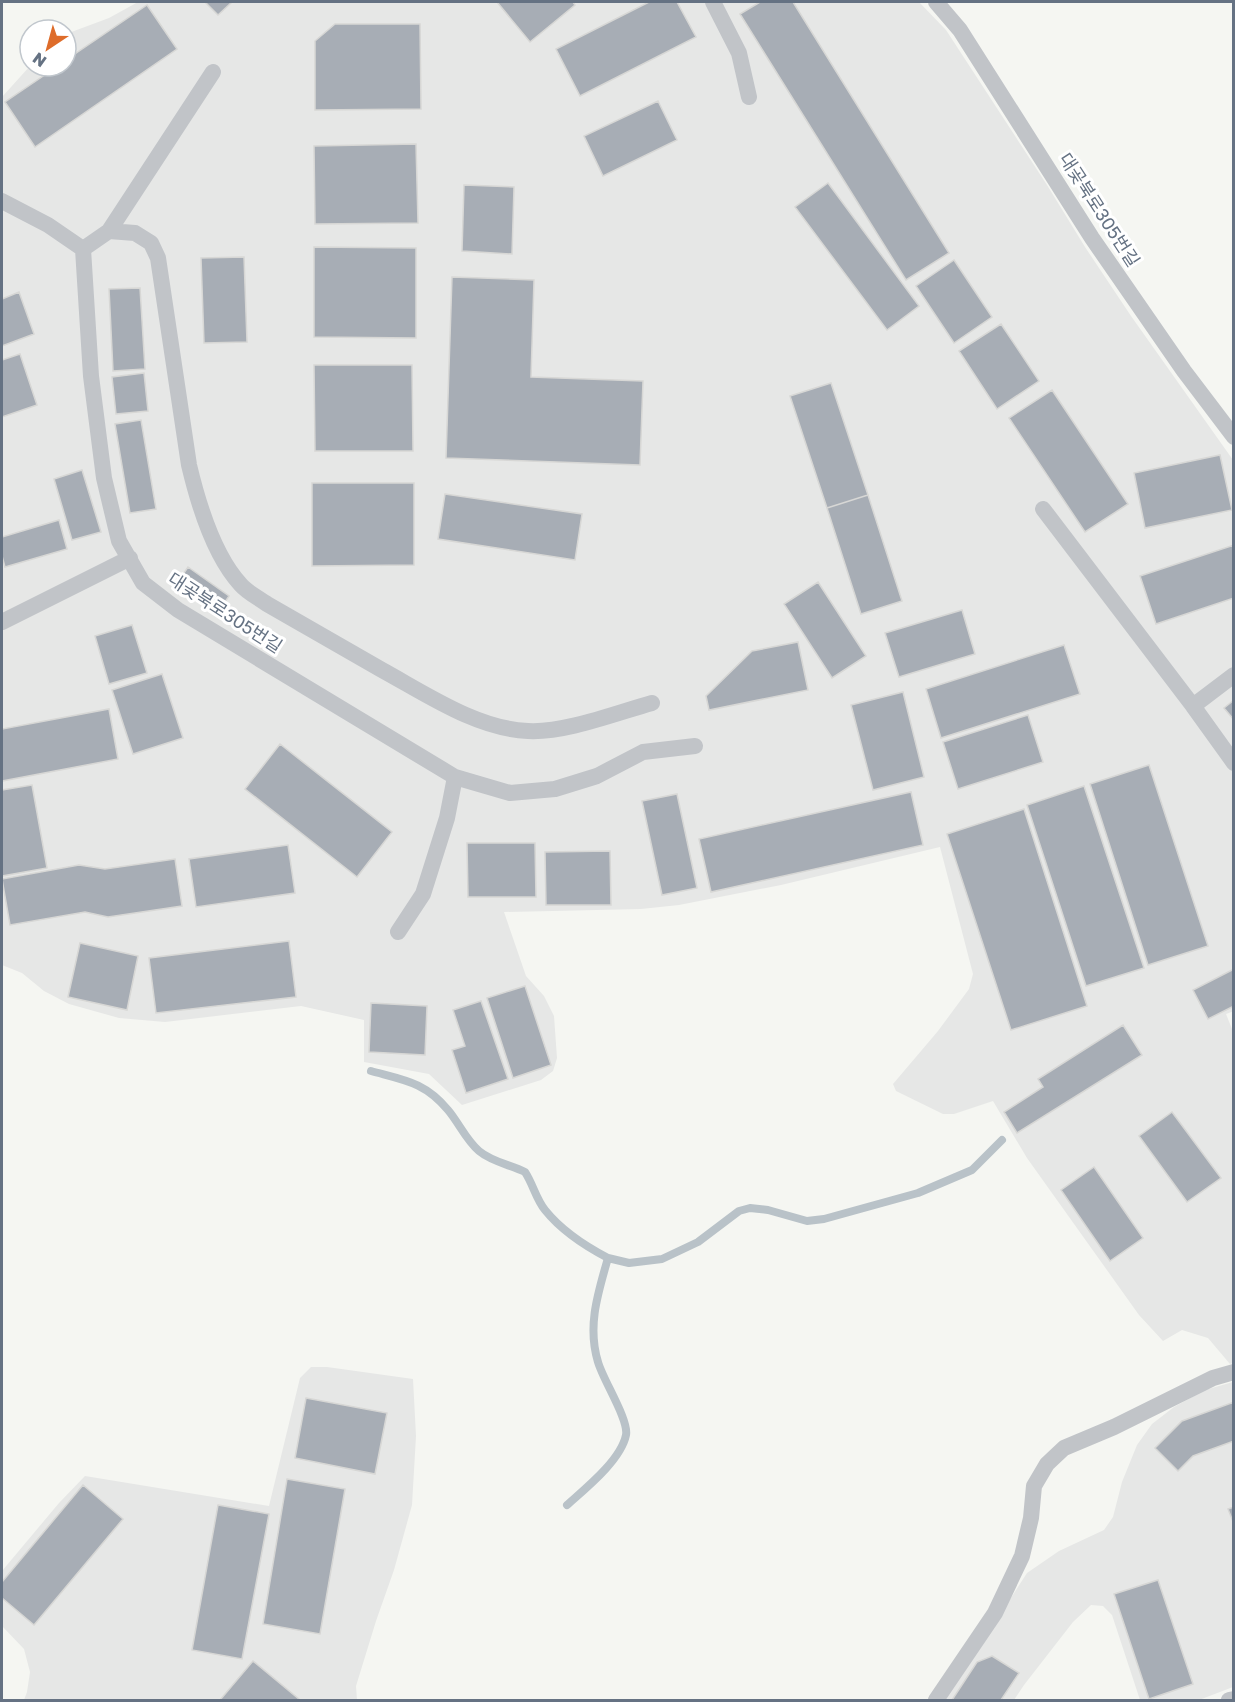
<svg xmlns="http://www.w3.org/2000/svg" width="1235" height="1702" viewBox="0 0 1235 1702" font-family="'Golos Text','Noto Sans KR',sans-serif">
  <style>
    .built { fill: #e6e7e6 }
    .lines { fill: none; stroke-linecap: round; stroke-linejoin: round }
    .stream { stroke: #b9c2c8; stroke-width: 8 }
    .building { fill: #a7adb5; stroke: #d7d7d5; stroke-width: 1.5 }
    .service { stroke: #c1c4c8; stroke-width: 16 }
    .labels { text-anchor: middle; stroke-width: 6; stroke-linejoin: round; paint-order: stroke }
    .street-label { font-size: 18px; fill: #657283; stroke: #fff }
  </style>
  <rect width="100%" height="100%" fill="#f5f6f2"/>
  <path class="built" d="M138,2H919L946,30L1047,185L1085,247L1131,316L1233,460L1234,1011L1226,1014L1234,1034L1233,1363L1230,1364L1208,1338L1182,1330L1163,1341L1139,1315L1027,1158L993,1101L954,1114H943L896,1091L893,1084L938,1031L969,989L973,974L940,847L781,885L679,905L641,909L504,912L526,976L544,996L554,1016L557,1058L553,1071L541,1080L462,1105L429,1074L364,1062V1020L301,1006L165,1022L119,1018L69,1004L44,991L22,973L2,965V97L30,66H66V34L109,18Z
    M311,1367H327L413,1379L416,1436L412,1505L394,1570L376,1621L356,1686L357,1700H24L27,1692L30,1672L24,1649L2,1626V1571L59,1503L85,1476L269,1506L300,1378Z
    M1233,1382V1687L1199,1700H1140L1112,1615L1103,1606L1091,1605L1073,1622L1024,1685L1014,1700H945L1027,1573L1059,1551L1104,1530L1113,1517L1122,1482L1137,1445L1152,1424L1174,1407L1205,1390Z"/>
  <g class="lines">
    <path class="stream" d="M371,1071C404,1080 425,1082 448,1110C459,1123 466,1140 479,1151C492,1162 511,1165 525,1172C533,1184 536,1199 545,1210C561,1230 585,1246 608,1258
      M567,1505C586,1488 621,1460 626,1435C629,1420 603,1380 598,1362C587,1326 598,1293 608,1258L629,1263L662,1259L698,1242L739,1211L750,1208L768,1210L807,1221L824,1219L918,1193L972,1170L1002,1140"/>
  </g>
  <path class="building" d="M205,2H232L218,15Z
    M497,2H573L575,5L530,42Z
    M649,2H677L696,37L580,96L556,49Z
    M760,2H793L949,253L906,280L740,14Z
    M147,5L177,49L35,147L5,102L58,66H66V60Z
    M335,24H420L421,109L315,110V41Z
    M658,101L677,140L603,176L584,136Z
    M416,144L418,223L315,224L314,146Z
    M828,183L919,306L887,330L795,207Z
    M464,185L514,187L512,254L462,251Z
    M314,247L416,248V338L314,337Z
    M244,257L247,342L204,343L201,258Z
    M954,260L992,317L954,343L916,286Z
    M452,277L534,280L531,377L643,381L640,465L446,458Z
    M140,288L145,369L113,371L109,289Z
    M19,292L34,334L2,346V299Z
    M1001,324L1039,381L997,409L959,351Z
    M20,354L37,405L2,417V360Z
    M314,365H412L413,451H315Z
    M144,373L148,411L116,414L112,377Z
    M831,383L868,495L827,508L790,396Z
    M1052,390L1128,504L1085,532L1009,418Z
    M141,420L156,509L130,513L115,424Z
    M1220,455L1232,510L1145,528L1134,473Z
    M82,470L101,532L72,540L54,479Z
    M312,483H414V565L312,566Z
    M445,494L582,514L575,560L438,539Z
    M868,495L902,601L861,614L827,508Z
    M59,520L67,549L5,567L2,556V537Z
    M1234,545V598L1156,624L1140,576Z
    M188,567L229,596L218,613L177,583Z
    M818,582L866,656L832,678L784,604Z
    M962,610L975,654L899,677L885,633Z
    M132,625L147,673L109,684L95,636Z
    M798,642L808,690L709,710L706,696L752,651Z
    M1064,645L1080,694L941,738L926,689Z
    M162,674L183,738L133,754L112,690Z
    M903,692L924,777L873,790L851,705Z
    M1234,700V720L1224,708Z
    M109,709L118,759L2,781V729Z
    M1028,715L1043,762L958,789L943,742Z
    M280,744L392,832L357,877L245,789Z
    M1149,765L1208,946L1148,965L1090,784Z
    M32,785L47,868L2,876V790Z
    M1084,786L1144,968L1086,986L1027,805Z
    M911,792L923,845L711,892L699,839Z
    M677,794L697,888L662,895L642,801Z
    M1024,809L1087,1006L1011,1030L947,834Z
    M467,843H535L536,897H468Z
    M288,845L295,893L196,907L189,859Z
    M610,851L611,905H546L545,852Z
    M175,859L182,906L108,917L85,912L10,925L2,879L79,865L105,869Z
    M289,941L296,997L156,1013L149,958Z
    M80,943L138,956L127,1010L68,997Z
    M1234,969V1006L1208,1019L1193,990Z
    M525,986L551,1065L513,1078L487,998Z
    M481,1001L508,1079L466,1093L452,1050L465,1046L453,1010Z
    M371,1003L427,1006L425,1055L369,1052Z
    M1123,1025L1142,1055L1017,1133L1004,1112L1043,1087L1038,1079Z
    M1172,1112L1221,1178L1187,1202L1139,1136Z
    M1094,1167L1143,1238L1110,1261L1061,1190Z
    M306,1398L387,1413L375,1474L295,1458Z
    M1234,1402V1441L1193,1456L1178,1471L1155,1448L1182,1421Z
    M287,1479L345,1489L320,1634L263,1624Z
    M83,1485L123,1519L34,1625L2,1598V1582Z
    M218,1505L269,1514L242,1659L192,1650Z
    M1234,1507V1524L1228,1509Z
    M1158,1580L1193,1684L1149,1699L1114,1594Z
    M992,1656L1019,1673L1001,1700H952L977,1662Z
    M253,1661L300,1700H220Z"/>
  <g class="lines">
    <path class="service" d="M713,2L739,53L749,97
      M936,2L960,30L1092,238L1184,371L1234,437
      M2,201L48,225L83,249L91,376L104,478L119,541L143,583L178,610L455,777L447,818L423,894L398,932
      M109,231L213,72
      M83,249L109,231L135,233L151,243L158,258L189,465C198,503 214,556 241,585C248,593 259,598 267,604C306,626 344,648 382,670C426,694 477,729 528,731C565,733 616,713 652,703
      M1043,509L1193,706
      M2,622L130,558
      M1234,675L1193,706L1234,763
      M455,777L510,793L555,789L597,776L643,752L695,746
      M936,1700L995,1613L1022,1556L1031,1518L1034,1486L1047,1464L1064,1448L1114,1427L1213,1378L1234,1372
      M1229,1700L1234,1699"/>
  </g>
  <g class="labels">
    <g class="street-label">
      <text transform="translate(1099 210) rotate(57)" y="6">대곶북로305번길</text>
      <text transform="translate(225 613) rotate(33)" y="6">대곶북로305번길</text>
    </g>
  </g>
  <rect width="1235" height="1702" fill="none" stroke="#657283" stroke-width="6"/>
  <g transform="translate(48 48) rotate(216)"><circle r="28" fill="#ffffff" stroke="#c1c7cd" stroke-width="1.5"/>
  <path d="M0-4.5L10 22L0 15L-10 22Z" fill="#de6c2a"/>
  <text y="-9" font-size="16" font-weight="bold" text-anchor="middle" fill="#657283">N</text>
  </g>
</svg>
